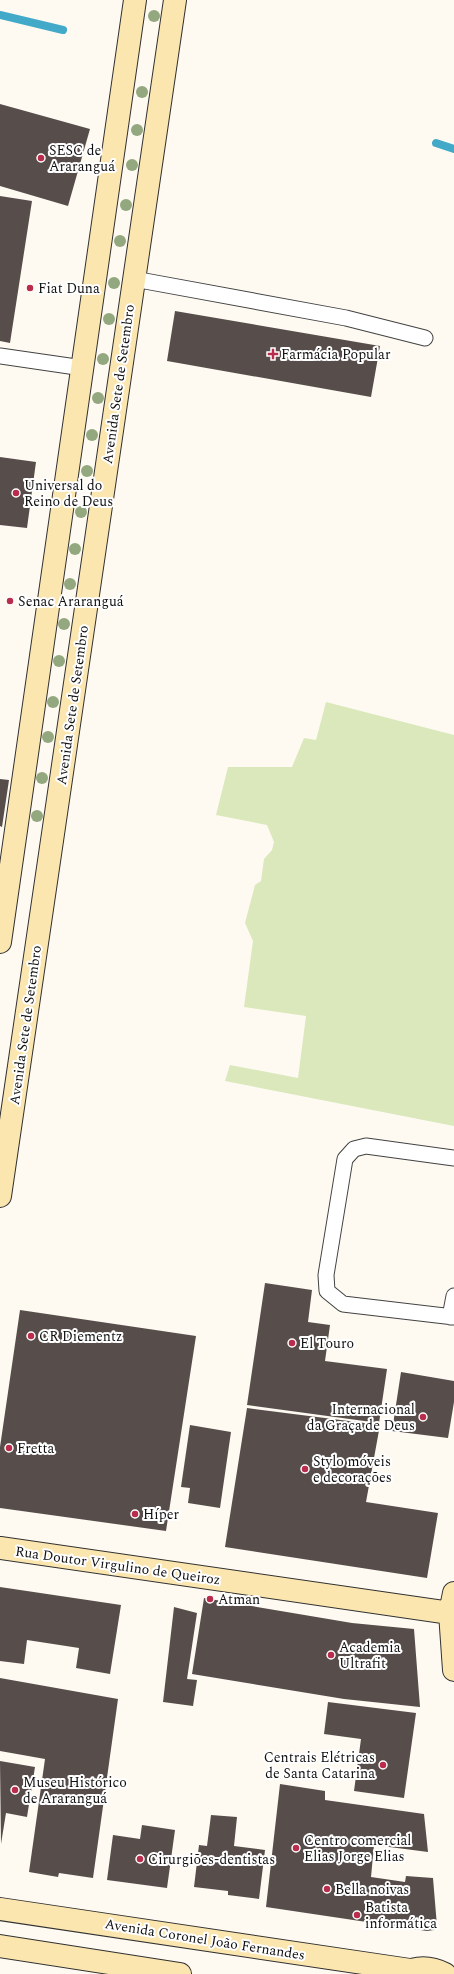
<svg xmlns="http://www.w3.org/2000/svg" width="454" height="1974" viewBox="0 0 454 1974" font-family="Spectral,serif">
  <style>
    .green { fill: #dae8bc }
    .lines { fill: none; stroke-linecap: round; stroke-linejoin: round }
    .stream { stroke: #42a9c8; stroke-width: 8 }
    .building { fill: #574e4c }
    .lane-casing { stroke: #424242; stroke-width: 17 }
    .secondary-casing { stroke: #313131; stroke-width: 24 }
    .lane { stroke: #fff; stroke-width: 15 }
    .secondary { stroke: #fbe6b0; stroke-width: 22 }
    .tree { fill: #93a87f }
    .poi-dot { fill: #b92c4b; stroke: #fff; stroke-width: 1.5 }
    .labels { text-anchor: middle; stroke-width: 4; stroke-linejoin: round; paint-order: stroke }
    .poi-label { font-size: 14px; fill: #0f0f0f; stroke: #fff; text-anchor: start }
    .street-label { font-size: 14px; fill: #0f0f0f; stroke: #fff }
  </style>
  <rect width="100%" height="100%" fill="#fefaf1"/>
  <path class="green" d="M326,702L454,735V1126L225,1081L230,1065L298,1078L306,1016L244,1007L253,941L245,923L255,885L261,881L264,859L272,850L274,842L267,825L216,815L228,767H292L304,738L316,740Z"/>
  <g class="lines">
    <path class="stream" d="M0,15L63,30
      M436,143L454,149"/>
  </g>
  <path class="building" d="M0,104L90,129L68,206L0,186Z
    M0,196L32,201L10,343L0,341Z
    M175,311L380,346L371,397L167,361Z
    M0,457L36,462L27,528L0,525Z
    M0,779L9,780L2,827L0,826Z
    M265,1283L312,1290L308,1322L330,1325L325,1361L387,1369L379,1423L247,1405Z
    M20,1310L196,1336L166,1531L0,1508V1447Z
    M401,1372L454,1381V1402L448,1438L392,1431Z
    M247,1408L380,1425L366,1502L438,1513L427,1578L225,1547Z
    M190,1425L231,1432L220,1508L188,1503L190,1488L181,1487Z
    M0,1587L121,1605L110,1674L76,1668L79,1648L27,1640L24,1664L0,1661Z
    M204,1598L352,1623L414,1629L420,1707L344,1699L192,1674Z
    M174,1607L197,1613L187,1679L197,1680L193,1706L163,1702Z
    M0,1678L118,1699L93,1878L59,1873L58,1877L29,1872L45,1759L0,1751Z
    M328,1702L416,1713L404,1798L354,1791L361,1739L324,1734Z
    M0,1761L35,1767L27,1817L6,1813L1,1844Z
    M280,1784L325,1791V1800L424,1814L428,1852L374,1845L371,1877L405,1882L406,1876L433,1878L437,1926L434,1930L427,1931L266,1907Z
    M211,1815L237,1817L234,1846L265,1850L259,1899L228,1895V1891L194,1887L199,1845L207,1846Z
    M142,1825L175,1830L167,1888L107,1880L113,1835L140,1839Z"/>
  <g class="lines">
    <defs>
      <path id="lane" d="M134,279L346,318L425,338
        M0,356L83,368
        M454,1158L366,1146L354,1149L345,1159L326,1275L327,1291L343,1304L454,1317
        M450,1317L454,1296"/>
      <path id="secondary" d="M0,942L135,0
        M0,1196L175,0
        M0,1548L450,1613
        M454,1593L450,1613L454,1670
        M0,1909L410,1970
        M0,1946L180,1974
        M403,1974C417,1966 431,1967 445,1974"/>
    </defs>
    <use href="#lane" class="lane-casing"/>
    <use href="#secondary" class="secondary-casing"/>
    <use href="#lane" class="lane"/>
    <use href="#secondary" class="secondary"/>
  </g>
  <g class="tree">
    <circle cx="154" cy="16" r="6"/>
    <circle cx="142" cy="92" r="6"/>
    <circle cx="137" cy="130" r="6"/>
    <circle cx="132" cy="165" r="6"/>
    <circle cx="126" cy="205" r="6"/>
    <circle cx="120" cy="241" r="6"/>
    <circle cx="114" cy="283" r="6"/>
    <circle cx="109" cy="319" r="6"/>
    <circle cx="103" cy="359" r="6"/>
    <circle cx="98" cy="398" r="6"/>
    <circle cx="92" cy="435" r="6"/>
    <circle cx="87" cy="471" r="6"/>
    <circle cx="81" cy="512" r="6"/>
    <circle cx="75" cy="549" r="6"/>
    <circle cx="70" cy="584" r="6"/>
    <circle cx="64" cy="624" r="6"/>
    <circle cx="59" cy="661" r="6"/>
    <circle cx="53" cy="702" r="6"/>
    <circle cx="48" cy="737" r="6"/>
    <circle cx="42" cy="778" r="6"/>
    <circle cx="37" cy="816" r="6"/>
  </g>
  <g class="poi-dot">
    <circle cx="41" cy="158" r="4"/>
    <circle cx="30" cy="288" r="4"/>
    <path d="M271 348h4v4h4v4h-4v4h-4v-4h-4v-4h4z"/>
    <circle cx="16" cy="493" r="4"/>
    <circle cx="10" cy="601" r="4"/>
    <circle cx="31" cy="1336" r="4"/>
    <circle cx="292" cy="1343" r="4"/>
    <circle cx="423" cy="1417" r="4"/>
    <circle cx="9" cy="1448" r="4"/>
    <circle cx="305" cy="1469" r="4"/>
    <circle cx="135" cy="1514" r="4"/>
    <circle cx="210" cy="1599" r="4"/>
    <circle cx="331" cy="1655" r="4"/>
    <circle cx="383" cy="1765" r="4"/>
    <circle cx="15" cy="1790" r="4"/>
    <circle cx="296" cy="1848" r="4"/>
    <circle cx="140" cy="1859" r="4"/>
    <circle cx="327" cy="1889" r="4"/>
    <circle cx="357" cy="1915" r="4"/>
  </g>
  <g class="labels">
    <g class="poi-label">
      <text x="49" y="155">SESC de<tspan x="49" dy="16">Araranguá</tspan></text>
      <text x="38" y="293">Fiat Duna</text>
      <text x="281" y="359">Farmácia Popular</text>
      <text x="24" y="490">Universal do<tspan x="24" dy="16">Reino de Deus</tspan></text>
      <text x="18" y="606">Senac Araranguá</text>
      <text x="39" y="1341">CR Diementz</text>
      <text x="300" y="1348">El Touro</text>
      <text x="415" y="1414" text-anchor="end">Internacional<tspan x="415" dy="16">da Graça de Deus</tspan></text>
      <text x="17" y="1453">Fretta</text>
      <text x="313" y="1466">Stylo móveis<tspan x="313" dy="16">e decorações</tspan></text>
      <text x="143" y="1519">Híper</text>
      <text x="218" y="1604">Atman</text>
      <text x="339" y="1652">Academia<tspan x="339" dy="16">Ultrafit</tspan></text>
      <text x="375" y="1762" text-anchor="end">Centrais Elétricas<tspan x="375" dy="16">de Santa Catarina</tspan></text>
      <text x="23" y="1787">Museu Histórico<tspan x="23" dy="16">de Araranguá</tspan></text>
      <text x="304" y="1845">Centro comercial<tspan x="304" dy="16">Elias Jorge Elias</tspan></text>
      <text x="148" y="1864">Cirurgiões-dentistas</text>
      <text x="335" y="1894">Bella noivas</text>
      <text x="365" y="1912">Batista<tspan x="365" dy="16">informática</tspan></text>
    </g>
    <g class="street-label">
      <text transform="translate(118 384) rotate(-82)" y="5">Avenida Sete de Setembro</text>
      <text transform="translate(72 705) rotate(-82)" y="5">Avenida Sete de Setembro</text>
      <text transform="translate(25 1025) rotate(-82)" y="5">Avenida Sete de Setembro</text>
      <text transform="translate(118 1565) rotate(8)" y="5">Rua Doutor Virgulino de Queiroz</text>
      <text transform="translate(205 1939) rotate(9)" y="5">Avenida Coronel João Fernandes</text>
    </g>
  </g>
</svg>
